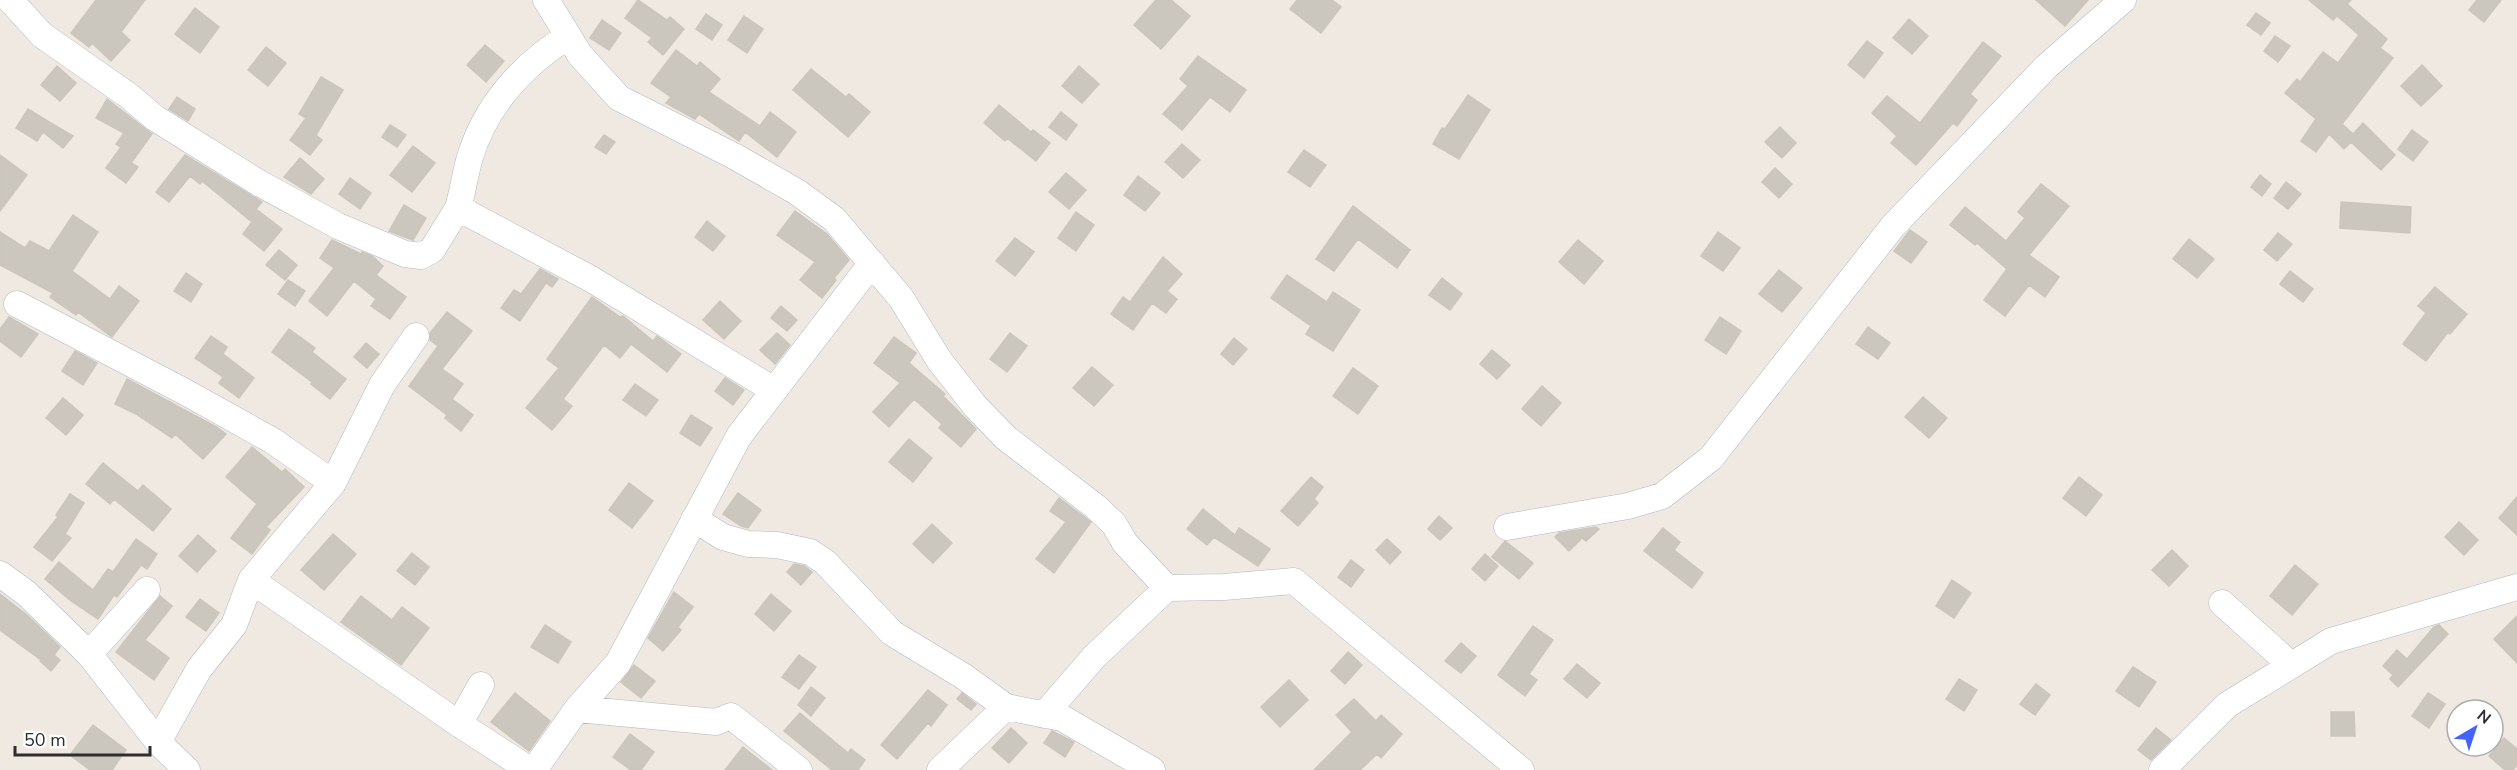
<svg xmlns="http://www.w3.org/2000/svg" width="2517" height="770" viewBox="0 0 2517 770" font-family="'Nunito Sans',sans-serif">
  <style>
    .building { fill: #cbc7bf; stroke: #cbc5ba; stroke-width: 1.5 }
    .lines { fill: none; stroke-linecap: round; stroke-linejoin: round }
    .minor-casing { stroke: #b4b7c1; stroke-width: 27 }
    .minor { stroke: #fff; stroke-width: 26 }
  </style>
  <rect width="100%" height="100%" fill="#efe9e1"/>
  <path class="building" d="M96,0H145L121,32L130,40L111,61L92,43L89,47L71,33Z
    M638,0L667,20L670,17L684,29L663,55L648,42L652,38L625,18Z
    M1156,0H1171L1190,16L1161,49L1134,25Z
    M1297,0H1332L1341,7L1321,33L1290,9Z
    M2036,0H2088L2065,26Z
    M2309,0H2351L2347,4L2387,39L2380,48L2393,58L2342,124L2353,134L2363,123L2395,155L2381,170L2351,142L2344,149L2329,134L2316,152L2301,141L2316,119L2285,93L2297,79L2300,82L2323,52L2338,63L2359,35L2337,16L2333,20Z
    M2477,0H2501L2484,22L2469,10Z
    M195,8L219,27L200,53L175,34Z
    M2256,13L2270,23L2261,35L2247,25Z
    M706,14L722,25L712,40L696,29Z
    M744,16L763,29L747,53L728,40Z
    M1909,19L1928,36L1912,54L1893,38Z
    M602,20L621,33L609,50L590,38Z
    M2275,36L2290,46L2278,62L2264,51Z
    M1867,41L1883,53L1864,78L1848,65Z
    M1983,42L2001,56L1970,94L1977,100L1957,126L1953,123L1916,165L1891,143L1897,136L1872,113L1887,96L1920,123Z
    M485,45L504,61L486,82L467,65Z
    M266,47L286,63L268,86L248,70Z
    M676,50L697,66L700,62L720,79L709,92L760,126L770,112L796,132L777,157L745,132L739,141L699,114L695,119L666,103L671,97L651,83Z
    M1198,56L1246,90L1230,112L1210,97L1182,130L1163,114L1188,86L1180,79Z
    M2422,65L2442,86L2421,106L2401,86Z
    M57,66L76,83L60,101L41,85Z
    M1079,66L1099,84L1082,103L1062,86Z
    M811,69L846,97L849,94L870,112L848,137L793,90Z
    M321,77L343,90L316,135L322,140L310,155L290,140L306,118L299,114Z
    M1468,95L1490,110L1459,159L1433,144L1442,128L1445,129Z
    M177,97L195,109L188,121L169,109Z
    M107,99L152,134L131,163L138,167L126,183L106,168L121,147L116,144L124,133L96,118Z
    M999,105L1031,132L1033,130L1050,143L1036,161L1007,138L1005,141L984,123Z
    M28,109L49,122L73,136L63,148L43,132L37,141L16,128Z
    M1061,112L1077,125L1066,140L1049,127Z
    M390,125L406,135L397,147L382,137Z
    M1780,127L1796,143L1782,158L1765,142Z
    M2412,130L2428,142L2413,161L2398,149Z
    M604,135L615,142L606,154L595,147Z
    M1182,144L1200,160L1183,178L1165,162Z
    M413,146L435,163L412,192L390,175Z
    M1304,150L1326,165L1310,187L1288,172Z
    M0,155L27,175L0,211Z
    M185,155L262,202L256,209L282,229L264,251L243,234L252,222L202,181L200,184L190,176L169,202L156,192Z
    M300,158L324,179L311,194L284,177Z
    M1775,168L1792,184L1779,198L1762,182Z
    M1066,173L1086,190L1069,209L1049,192Z
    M2260,175L2271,184L2262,196L2251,187Z
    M1138,176L1160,193L1145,211L1124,195Z
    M350,178L371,193L360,209L339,194Z
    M2286,182L2301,194L2288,209L2274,198Z
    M2041,184L2069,206L2029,255L2059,277L2045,297L2029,285L2005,316L1984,300L2007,269L1977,243L1975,245L1950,225L1965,207L2006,241L2025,218L2018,212Z
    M2341,202L2411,207L2410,233L2340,228Z
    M404,205L426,218L413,240L389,231Z
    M1353,206L1410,250L1397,268L1358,239L1334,271L1316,259Z
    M795,211L827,234L849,260L834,278L836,280L822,298L800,280L815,262L777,235Z
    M1076,212L1094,225L1076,251L1058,238Z
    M73,215L98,232L72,271L110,299L119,286L139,301L112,337L78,312L76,315L50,297L53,293L0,265V232L25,248L30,241L49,251Z
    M707,221L725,236L713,251L695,237Z
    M1910,230L1927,242L1911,263L1894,251Z
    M1718,232L1740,248L1723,271L1701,256Z
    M2278,233L2292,244L2277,261L2264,250Z
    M1015,238L1034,252L1015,276L996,261Z
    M2189,239L2214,259L2197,278L2173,259Z
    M332,240L361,254L362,252L372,256L383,266L376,275L406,297L390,319L371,306L376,299L354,281L327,316L309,301L334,268L320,258Z
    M1578,240L1603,261L1584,284L1559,262Z
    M279,250L297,265L285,280L266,265Z
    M1163,257L1182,274L1167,291L1177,299L1166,313L1152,303L1133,330L1111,314L1123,297L1130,302Z
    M540,269L558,279L552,287L546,283L520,321L501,308L514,290L521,294Z
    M1779,270L1802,288L1782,312L1759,294Z
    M2290,271L2313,289L2303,302L2280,284Z
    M186,273L202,284L191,302L174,291Z
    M1287,275L1327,302L1333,292L1360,310L1333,351L1306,334L1311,326L1271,298Z
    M1442,278L1462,294L1450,310L1429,295Z
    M288,280L305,291L295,306L278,294Z
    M2435,287L2467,314L2450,334L2448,332L2426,361L2403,344L2426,313L2418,306Z
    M592,297L620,317L623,316L653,341L657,336L681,354L667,372L631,344L620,358L604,345L563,399L572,406L552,430L526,408L559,368L547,359Z
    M720,301L741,321L724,339L703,320Z
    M781,306L797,320L787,331L771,318Z
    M447,312L472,331L442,369L463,384L452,399L473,415L461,431L445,418L447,415L409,386L438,346L430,340V333Z
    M9,317L38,334L21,357L0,341V329Z
    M1720,317L1741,331L1726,354L1705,340Z
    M1868,327L1890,343L1878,359L1856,344Z
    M289,329L315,348L312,352L346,379L330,399L311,384L312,382L272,352Z
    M777,333L790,345L775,364L760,350Z
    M1010,333L1027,346L1007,372L990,359Z
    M211,336L227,347L223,354L254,378L239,398L219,383L223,377L195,358Z
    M894,337L916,353L909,363L945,394L943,396L976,429L961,447L939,428L942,424L914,399L889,427L873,412L900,383L874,363Z
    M1234,338L1247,349L1233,365L1221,354Z
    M366,343L379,354L367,368L354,357Z
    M1492,350L1510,365L1497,379L1480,364Z
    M75,351L97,363L83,385L62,371Z
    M1092,367L1113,385L1094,406L1073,388Z
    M1353,368L1378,386L1358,414L1333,396Z
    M725,378L744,390L733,405L715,391Z
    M127,379L218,428L226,434L203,459L175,434L172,438L136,414L115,404Z
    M635,384L658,400L646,416L623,400Z
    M1542,386L1561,403L1541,426L1522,409Z
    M1923,397L1947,418L1929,438L1905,417Z
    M63,398L83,415L66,435L46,418Z
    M691,415L712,428L700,446L680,433Z
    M909,439L932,458L913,482L889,462Z
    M252,447L282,472L285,469L304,487L266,527L270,530L252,554L231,538L257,504L226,477Z
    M103,463L138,491L143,485L171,509L153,531L114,499L110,504L86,484Z
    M1311,477L1323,487L1314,499L1318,503L1298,526L1281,511Z
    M2079,477L2102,495L2086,516L2063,498Z
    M629,483L653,501L632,528L609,510Z
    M738,493L761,510L748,528L741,526L723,514Z
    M70,494L84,503L65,534L71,538L52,561L34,547L58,517L56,515Z
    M2517,497V535L2499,518Z
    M1059,498L1091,522L1054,573L1036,559L1066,522L1050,511Z
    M1203,509L1235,535L1239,528L1270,549L1258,566L1214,537L1207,545L1187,529Z
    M1439,516L1452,528L1440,540L1428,529Z
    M2459,522L2478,540L2464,555L2445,537Z
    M932,524L952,543L933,563L913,544Z
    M1596,527L1599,529L1586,541L1582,538L1569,551L1555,537L1559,533Z
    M1663,528L1680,542L1674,550L1703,573L1692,588L1644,551Z
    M333,534L356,554L324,590L301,570Z
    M198,535L216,551L197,572L179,556Z
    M136,539L157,554L147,569L141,565L117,597L114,595L98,619L71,601L45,579L59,562L93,590L108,569L113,572Z
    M1387,539L1401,552L1390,564L1376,550Z
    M1505,541L1533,563L1519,579L1492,557Z
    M2172,550L2188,566L2169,586L2152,570Z
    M412,553L429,567L415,585L397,571Z
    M1485,554L1498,566L1485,581L1472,569Z
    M1351,560L1364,570L1351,587L1338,577Z
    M794,564L804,566L812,572L801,585L787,572Z
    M2295,565L2318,584L2292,615L2270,596Z
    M1952,580L1971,593L1954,618L1936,606Z
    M674,592L693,607L678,627L681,630L663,651L648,638Z
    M0,594L27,615L60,647L54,655L60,660L51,671L40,661L41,660L0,630Z
    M771,594L791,611L774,631L755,614Z
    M160,596L172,606L145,640L169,658L154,680L116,652Z
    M361,596L392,620L402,607L429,628L401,665L341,622Z
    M200,599L219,613L206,631L186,617Z
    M2517,616V663L2494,639Z
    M545,625L571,642L558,663L531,647Z
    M2439,625L2448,634L2398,687L2390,679L2393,675L2383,666L2397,650L2407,659L2434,627Z
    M1533,626L1553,640L1529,674L1537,680L1525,696L1498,675Z
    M1461,643L1476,656L1461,673L1445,661Z
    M1348,652L1362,665L1345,684L1331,671Z
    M799,655L816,667L799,689L782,677Z
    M1577,664L1600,683L1587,698L1564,679Z
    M634,665L655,681L641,698L621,682Z
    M2133,667L2156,682L2139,707L2116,691Z
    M1959,679L1977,690L1964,711L1946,699Z
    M1289,680L1308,700L1280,727L1261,707Z
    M2036,684L2050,695L2035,715L2020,704Z
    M811,687L825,698L811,716L798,705Z
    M928,690L947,705L931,726L928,723L897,759L881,745Z
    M515,693L550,721L529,751L491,722Z
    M962,693L976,704L971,710L957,699Z
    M2428,693L2445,704L2429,728L2412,716Z
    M1354,699L1376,721L1381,715L1402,734L1381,758L1377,754L1360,770H1314L1352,732L1336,715Z
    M2331,712H2354L2355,736H2331Z
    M800,713L848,753L851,749L865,760L858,770H832L784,731Z
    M93,725L126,750L112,770H90L70,755Z
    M1011,728L1027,743L1009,763L992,748Z
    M2156,728L2171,740L2151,760L2138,750Z
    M1052,731L1074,742L1065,757L1044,743Z
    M630,734L654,752L641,770H631L613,757Z
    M2504,738L2517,749V765L2513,770H2505L2489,756Z
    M743,747L772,770H725Z"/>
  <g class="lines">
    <defs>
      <path id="minor" d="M10,0L42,35L129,96L155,118L259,183L338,226L405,254L421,256L432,250L458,208L591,279L774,390
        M546,0L580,55L619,98L734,156L797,192L834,219L901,298L939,360L975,406L1006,438L1096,507L1114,524L1125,543L1167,588L1224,587L1294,581L1521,770
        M458,208C463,191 465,174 470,157C486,105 523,65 568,36
        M17,304L187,393L273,441L333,483
        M694,519L723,537L748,544L777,545L810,552L825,562L892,633L963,676L1006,707
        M1507,527L1628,506L1662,496L1711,458L1893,226L2047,66L2123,0
        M0,574L26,593L89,654L158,742L187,770
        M251,580L459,724
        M2222,603L2291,665
        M89,654L147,590
        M481,685L459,724L530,770
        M577,709L618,663L739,436L872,263
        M1044,715L1094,657L1167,588
        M158,742L199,669L234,625L251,580L333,483L382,385L416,336
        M534,770L577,709L716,722L731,716L799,770
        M940,770L1006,707L1062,718L1152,770
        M2162,770L2227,705L2331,641L2517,587"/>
    </defs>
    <use href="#minor" class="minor-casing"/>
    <use href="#minor" class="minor"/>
  </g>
  <g transform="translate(2475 728) rotate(39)"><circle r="28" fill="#ffffff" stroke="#ababab" stroke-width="1.5"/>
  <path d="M0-4.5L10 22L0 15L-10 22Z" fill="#4264fb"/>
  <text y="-9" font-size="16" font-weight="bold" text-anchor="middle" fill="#2e2e2e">N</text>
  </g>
  <path d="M15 746v9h135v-9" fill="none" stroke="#2e2e2e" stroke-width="3"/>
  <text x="24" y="746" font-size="18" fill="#2e2e2e" stroke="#ffffff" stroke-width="4.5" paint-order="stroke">50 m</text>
</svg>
